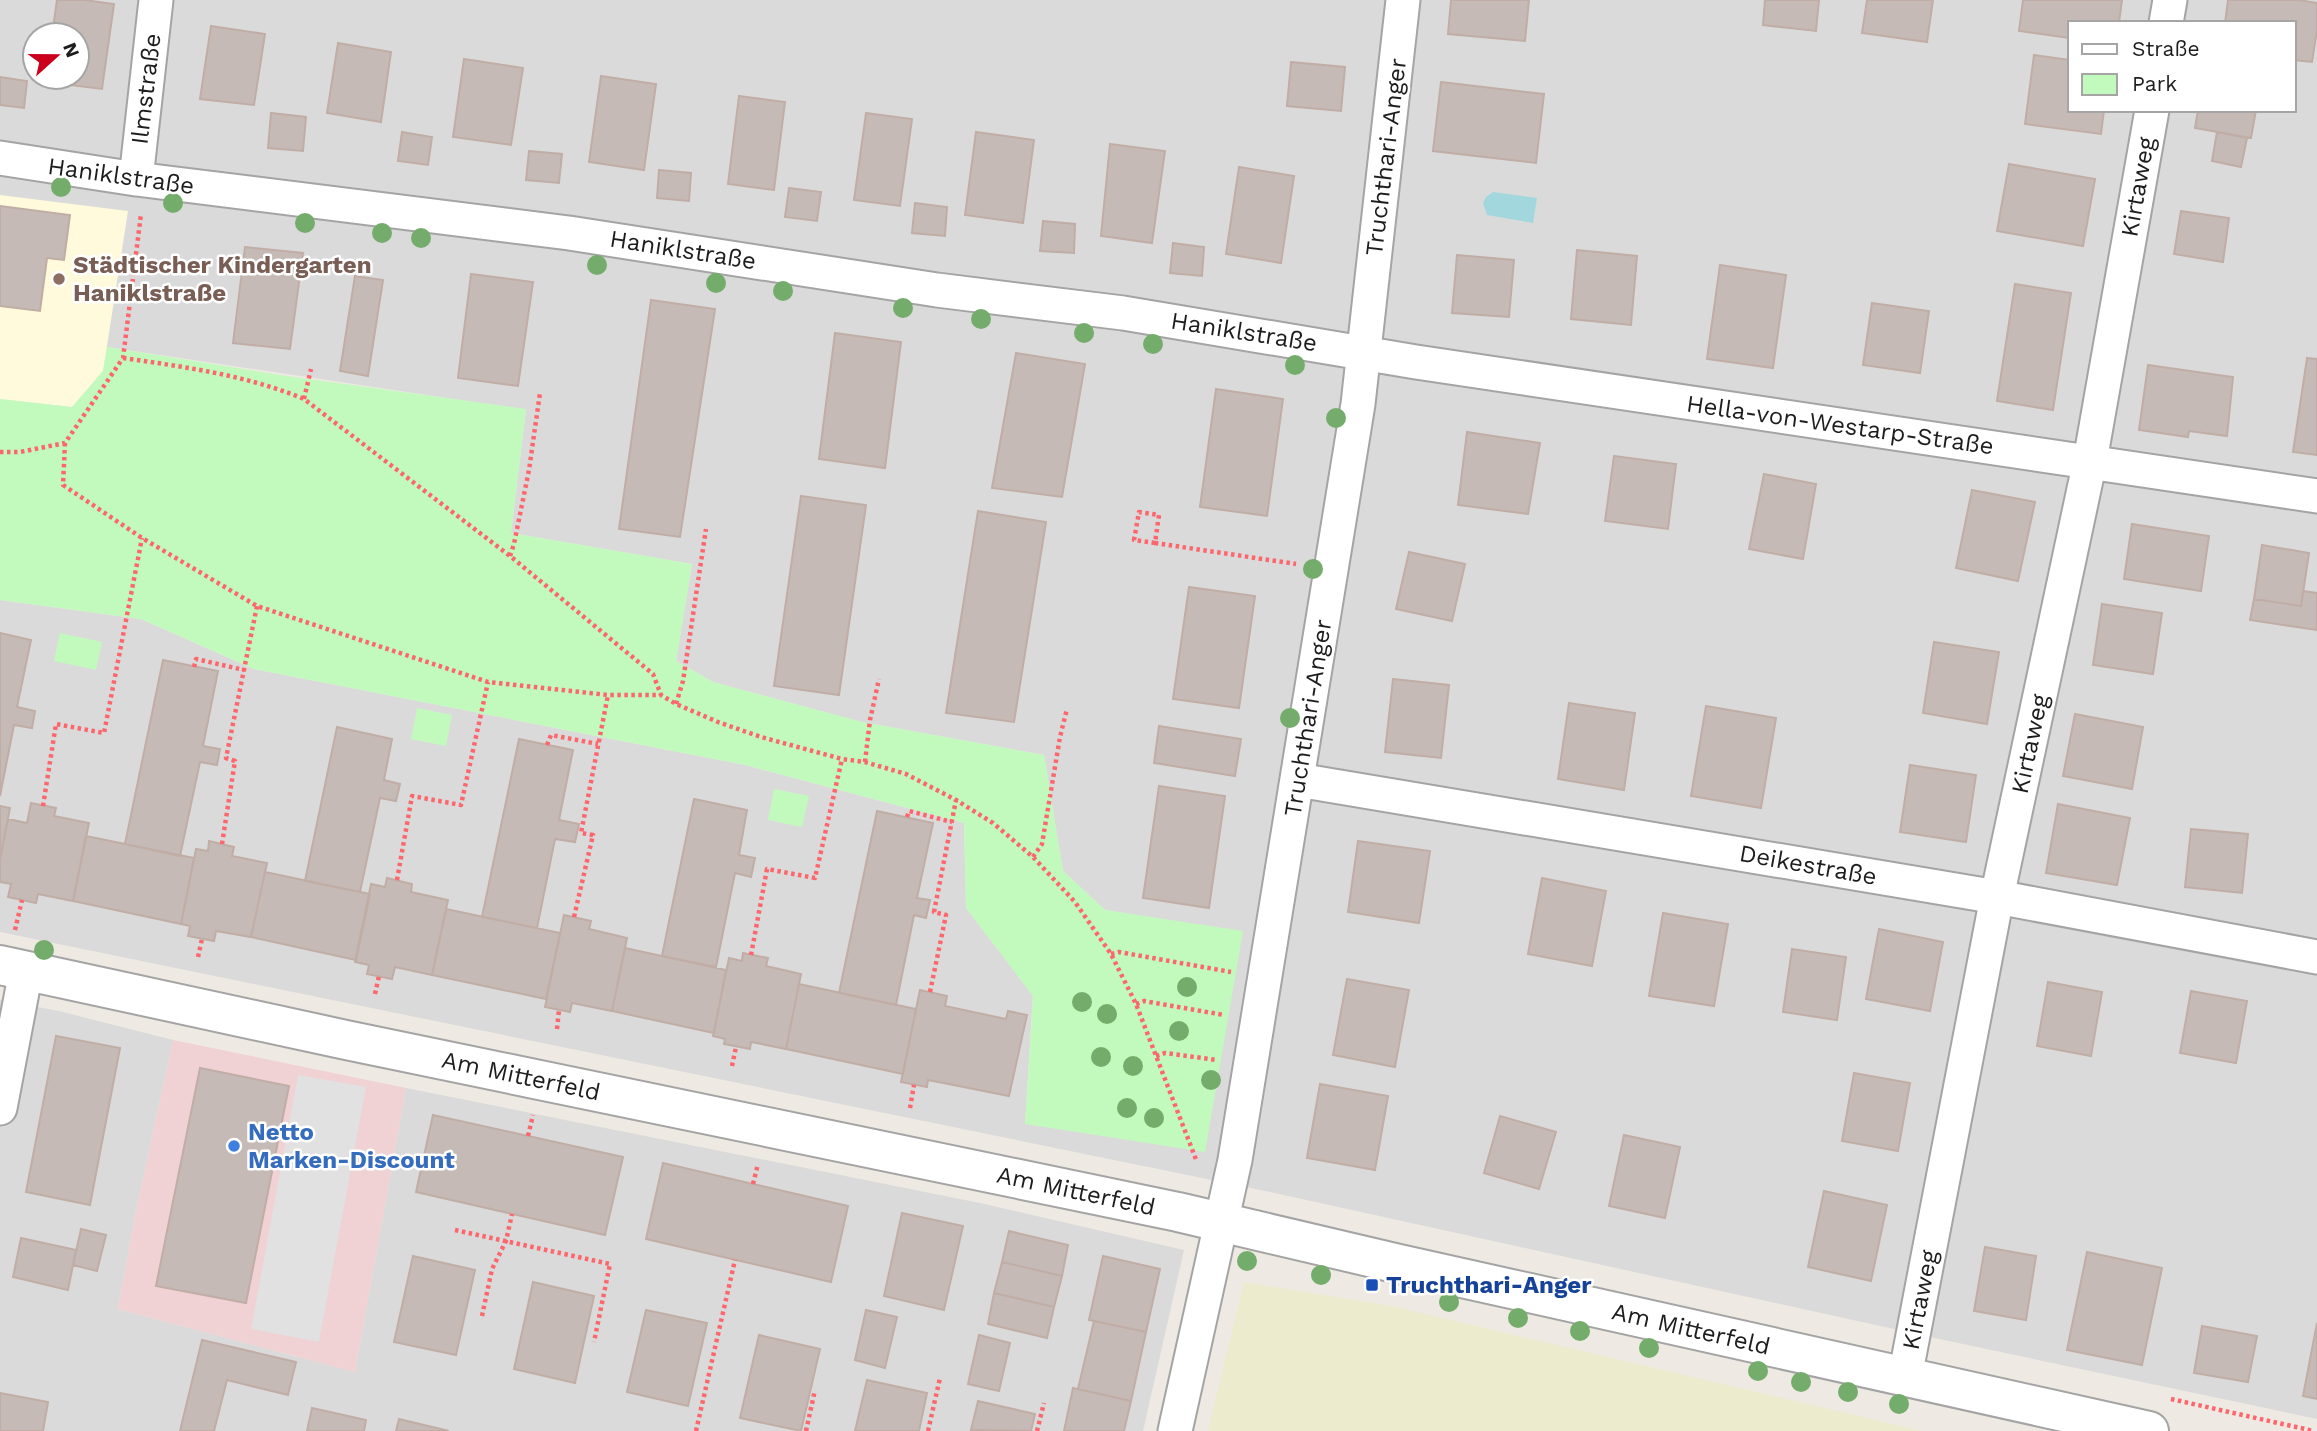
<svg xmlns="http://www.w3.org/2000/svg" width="2317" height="1431" viewBox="0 0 2317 1431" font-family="'Work Sans',sans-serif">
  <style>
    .residential { fill: #dbdada; fill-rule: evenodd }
    .commercial { fill: #f0d1d4 }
    .education { fill: #fffadb }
    .farmland { fill: #edebcd }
    .park { fill: #c2fabe }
    .parking { fill: #e1e1e1 }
    .water { fill: #a2d8dd }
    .building { fill: #c6bab6; stroke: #c0ada5; stroke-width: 2 }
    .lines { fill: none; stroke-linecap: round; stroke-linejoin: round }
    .minor-casing { stroke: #a4a4a4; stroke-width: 37 }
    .tertiary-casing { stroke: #a4a4a4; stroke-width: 42 }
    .path { stroke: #fb676d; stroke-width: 4.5; stroke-dasharray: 3.5 3.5; stroke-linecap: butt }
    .minor { stroke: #fff; stroke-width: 33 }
    .tertiary { stroke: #fff; stroke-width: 38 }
    .tree { fill: #74ac6b }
    .education-dot { fill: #8d6e63; stroke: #fff; stroke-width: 2.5 }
    .shop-dot { fill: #3f7fe0; stroke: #fff; stroke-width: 2.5 }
    .transit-dot { fill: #1a4fb4; stroke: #fff; stroke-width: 2.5 }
    .labels { text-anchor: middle; stroke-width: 5; stroke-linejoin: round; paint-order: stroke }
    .street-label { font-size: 24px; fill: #1d1d1d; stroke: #fff }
    .education-label { font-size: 24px; font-weight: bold; fill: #785e54; stroke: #fff; text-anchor: start }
    .shop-label { font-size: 24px; font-weight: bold; fill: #366cbe; stroke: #fff; text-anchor: start }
    .transit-label { font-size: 24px; font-weight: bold; fill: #164399; stroke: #fff; text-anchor: start }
  </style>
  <rect width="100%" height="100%" fill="#eee9e2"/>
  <path class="residential" d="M0,0H2317V1419L1944,1340L1256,1189L0,932V600L141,619L254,669L745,765L964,823L966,908L1033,995L1025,1124L1243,932L1105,910L1063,871L1044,755L862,722L713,682L676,661L692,564L511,533L526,410L107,347L0,399ZM2070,23H2294V110H2070ZM35,35H77V77H35Z
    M0,1000L59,1011L173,1040L135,1216L118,1309L355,1372L406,1088L980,1203L1184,1250L1143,1431H0Z"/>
  <path class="commercial" d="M173,1040L406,1088L355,1372L118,1309L135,1216Z"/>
  <path class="education" d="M0,195L128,211L103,371L72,407L0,399Z"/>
  <path class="farmland" d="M1244,1282L1391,1306L1922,1431H1208Z"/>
  <path class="park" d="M107,347L287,376L526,409L511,533L692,564L676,661L713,682L862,722L1044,755L1063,871L1105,910L1243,931L1205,1152L1025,1124L1033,996L966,908L964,823L745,765L254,669L141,619L0,600V399L72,407L103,371Z
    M60,633L102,642L96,670L54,661Z
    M417,708L452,715L446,746L411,739Z
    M774,789L809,796L802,827L768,820Z"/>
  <path class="parking" d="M298,1075L366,1087L319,1342L251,1329Z"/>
  <path class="water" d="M1493,192L1537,198L1533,223L1487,215L1483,203L1486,197Z"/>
  <path class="building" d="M57,0H84L114,4L102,89L45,82L46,77H77V35H52Z
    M1451,0H1529L1525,41L1448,34Z
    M1765,0H1819L1816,31L1763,25Z
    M1867,0H1933L1927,42L1862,33Z
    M2023,0H2122L2119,23H2070V38L2019,31Z
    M2228,0H2299L2317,3V30L2312,62L2294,60V23H2225Z
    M211,26L265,34L254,105L200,99Z
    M338,43L391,52L381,122L327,113Z
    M2034,55L2070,60V110H2104L2101,134L2025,124Z
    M464,59L523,68L511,145L453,137Z
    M1291,62L1345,67L1341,111L1287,106Z
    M601,76L656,84L644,170L589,162Z
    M0,77L27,81L24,108L0,105Z
    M1441,82L1544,94L1536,163L1433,151Z
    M739,96L785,102L774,190L728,184Z
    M2198,110H2256L2251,138L2195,128Z
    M271,113L306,117L303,151L268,148Z
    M866,113L912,119L900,206L854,200Z
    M402,132L432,137L428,165L398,161Z
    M976,132L1034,140L1023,223L965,215Z
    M2217,132L2247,138L2241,167L2212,161Z
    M1110,144L1165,151L1152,243L1101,236Z
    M529,151L562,154L559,183L526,180Z
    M2009,164L2095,179L2083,246L1997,231Z
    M1239,167L1294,176L1281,263L1226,254Z
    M659,170L691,173L689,201L657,198Z
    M789,188L821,192L817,221L785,217Z
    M915,203L947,207L945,236L912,233Z
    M0,206L70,215L64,260L47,258L40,311L0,306Z
    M2181,211L2229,218L2223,262L2174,254Z
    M1043,221L1075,224L1074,253L1040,251Z
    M1173,243L1204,247L1202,276L1170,273Z
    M245,247L303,253L290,349L233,343Z
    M1577,250L1637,256L1631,325L1571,319Z
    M1457,255L1514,260L1509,317L1452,313Z
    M1720,265L1786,275L1773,368L1707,359Z
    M471,274L533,282L518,386L458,378Z
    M355,276L383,280L368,376L340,371Z
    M2015,284L2071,293L2053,410L1997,401Z
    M651,300L715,309L680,537L619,529Z
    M1872,303L1929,311L1920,373L1863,365Z
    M835,333L901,342L885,468L819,459Z
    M1016,353L1085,364L1062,497L992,488Z
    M2307,358L2317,359V455L2293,452Z
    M2148,365L2233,377L2227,436L2189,431L2188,437L2139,430Z
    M1216,389L1283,399L1267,516L1200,507Z
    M1467,432L1540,443L1528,514L1458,505Z
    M1614,456L1676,464L1668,529L1605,521Z
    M1764,474L1816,484L1803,559L1749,549Z
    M1972,490L2035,502L2018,581L1956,568Z
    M801,496L866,505L839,695L774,686Z
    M978,511L1046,522L1014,722L946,713Z
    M2132,524L2209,536L2201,591L2124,579Z
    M2262,545L2309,553L2301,606L2254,599Z
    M1409,552L1465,564L1452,621L1396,609Z
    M1189,587L1255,596L1239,708L1173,699Z
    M2303,591L2317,593V630L2250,620L2254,599L2301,606Z
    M2102,604L2162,613L2153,674L2093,665Z
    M0,633L31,640L17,707L35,711L32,728L14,725L0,796Z
    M1934,642L1999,652L1987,724L1923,713Z
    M163,660L218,671L203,746L220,749L217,765L200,762L180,856L125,844Z
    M1393,679L1449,685L1441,758L1385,752Z
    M1569,703L1635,713L1624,790L1558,779Z
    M1706,706L1776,718L1761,808L1691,796Z
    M2075,714L2143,727L2132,789L2063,776Z
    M1159,726L1241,739L1235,776L1154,763Z
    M337,727L392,739L384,780L400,784L396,801L380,798L360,892L305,881Z
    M519,739L573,750L559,820L579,824L575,842L555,839L537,928L482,917Z
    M1910,765L1976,775L1966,842L1900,832Z
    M1159,786L1225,796L1209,908L1143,898Z
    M694,799L747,810L739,855L755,858L751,877L735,873L716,967L662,956Z
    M31,803L56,808L54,816L89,823L73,901L38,894L36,903L8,897L11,884L0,882V859L8,819L27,823Z
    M2058,804L2130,818L2117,885L2046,873Z
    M0,806L10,808L0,859Z
    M877,811L933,823L917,898L930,900L926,918L914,915L896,1005L839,993Z
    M2191,829L2248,834L2242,893L2185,887Z
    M86,836L194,858L181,924L73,901Z
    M209,841L234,847L232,856L267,863L251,937L216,931L214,941L188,936L190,926L181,924L196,849L208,851Z
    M1358,841L1430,851L1419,923L1348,912Z
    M265,872L370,894L356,960L251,937Z
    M387,878L412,884L411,892L448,900L432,975L395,967L392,979L367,974L369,965L355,962L371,884L385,887Z
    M1542,878L1606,891L1592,966L1528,954Z
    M446,909L560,933L546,999L432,975Z
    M1663,913L1728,924L1714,1006L1649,996Z
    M564,915L591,921L589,929L627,938L612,1011L572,1003L570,1012L545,1007Z
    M1879,929L1943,942L1930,1011L1866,999Z
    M625,948L726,970L714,1033L612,1011Z
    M1792,949L1846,957L1837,1020L1783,1012Z
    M743,953L768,958L766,966L801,974L786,1049L751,1042L750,1049L724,1044L725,1039L713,1036L729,958L742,961Z
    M1347,979L1409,990L1395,1067L1333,1055Z
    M2048,982L2102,992L2091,1056L2037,1046Z
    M799,984L916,1009L903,1074L786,1049Z
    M920,990L947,996L945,1006L1006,1019L1008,1011L1027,1015L1009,1096L928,1080L927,1087L901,1082Z
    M2191,991L2247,1001L2236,1063L2180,1053Z
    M56,1036L120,1048L90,1205L26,1192Z
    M200,1068L289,1086L246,1303L156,1286Z
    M1854,1073L1910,1083L1898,1151L1842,1141Z
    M1320,1084L1388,1096L1375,1170L1307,1158Z
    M433,1115L623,1157L605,1235L416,1192Z
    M1500,1116L1556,1132L1539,1189L1484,1173Z
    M1624,1135L1680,1147L1665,1218L1609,1206Z
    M663,1163L848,1206L831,1282L646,1239Z
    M1824,1191L1887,1205L1871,1281L1808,1267Z
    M902,1213L963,1226L944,1310L884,1296Z
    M81,1229L106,1235L97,1271L73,1265Z
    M1009,1231L1068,1245L1062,1276L1002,1262Z
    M21,1238L76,1250L68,1290L13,1277Z
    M1985,1247L2036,1256L2026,1320L1974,1311Z
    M2087,1252L2162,1268L2142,1365L2067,1350Z
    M413,1256L475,1270L456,1355L394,1342Z
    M1103,1256L1160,1269L1146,1332L1089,1320Z
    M1002,1262L1062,1276L1054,1307L994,1293Z
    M533,1282L594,1296L575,1383L514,1369Z
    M994,1293L1054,1307L1047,1338L988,1324Z
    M646,1310L707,1323L688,1406L627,1392Z
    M866,1310L897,1317L885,1368L855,1360Z
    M1094,1321L1146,1332L1131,1401L1078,1389Z
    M2317,1323V1399L2303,1396Z
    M2202,1326L2257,1336L2248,1382L2194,1373Z
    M759,1335L820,1349L801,1431L740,1418Z
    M979,1335L1010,1343L999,1391L968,1384Z
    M202,1340L296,1362L288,1395L227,1380L214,1431H180Z
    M867,1380L927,1393L919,1431H855Z
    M1073,1388L1131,1401L1124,1431H1064Z
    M0,1393L48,1402L43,1431H0Z
    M978,1401L1035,1414L1031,1431L971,1430Z
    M312,1408L366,1420L364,1431H307Z
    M399,1419L449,1431H396Z"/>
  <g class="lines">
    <defs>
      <path id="minor" d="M2166,23L2170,0
        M0,158L136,179L569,233L937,290L1123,313L1416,362L2317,496
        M136,179L156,0
        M1298,780L1997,897L2317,957
        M0,1108L26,971
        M1905,1377L1997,897L2090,461L2152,110
        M1175,1431L1235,1160L1358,404L1403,0"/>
      <path id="tertiary" d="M0,965L346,1040L1178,1212L1399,1264L2149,1431"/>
    </defs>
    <use href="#minor" class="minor-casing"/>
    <use href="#tertiary" class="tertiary-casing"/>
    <path class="path" d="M123,358C185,367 246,375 304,399L510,556L653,674L661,695
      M304,399L311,369
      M65,443L63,485L142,538L257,606L488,682L608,695H661L676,704L718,722L761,737L842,759L865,762L906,774L956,800L993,823L1033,857L1075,902L1111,954L1136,1004L1197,1162
      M0,452H20L65,443L123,358L141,214
      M1155,543L1134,540L1139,512L1159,515L1155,543L1296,564
      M510,556L514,544L529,470L540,393
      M194,667L196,659L244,670
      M676,704L683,681L706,529
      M547,745L551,735L598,744
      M865,762L870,720L879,679
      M43,806L56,724L104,733L142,538
      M907,817L909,811L952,822
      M222,844L235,761L226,758L257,606
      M1033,857L1042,844L1060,737L1067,709
      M397,880L412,796L461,805L488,682
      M574,917L593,835L581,833L608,695
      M15,930L22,900
      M1111,954L1119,952L1231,972
      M751,955L767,869L815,878L842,759
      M198,957L202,939
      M930,992L946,915L934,912L956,800
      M375,994L379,976
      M1136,1004L1144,1001L1224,1015
      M557,1029L559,1010
      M1156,1056L1165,1053L1217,1060
      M732,1066L736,1047
      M910,1108L914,1085
      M528,1136L533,1115
      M753,1184L758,1164
      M455,1230L610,1264L594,1342
      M482,1316L492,1269L506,1241L512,1214
      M2171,1399L2314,1431
      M696,1431L735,1260
      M806,1431L815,1390
      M928,1431L940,1378
      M1037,1431L1044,1403"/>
    <use href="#minor" class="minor"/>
    <use href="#tertiary" class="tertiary"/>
  </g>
  <g class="tree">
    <circle cx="61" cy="187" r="10"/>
    <circle cx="173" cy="203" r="10"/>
    <circle cx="305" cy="223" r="10"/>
    <circle cx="382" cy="233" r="10"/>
    <circle cx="421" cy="238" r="10"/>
    <circle cx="597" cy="265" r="10"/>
    <circle cx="716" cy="283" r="10"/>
    <circle cx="783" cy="291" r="10"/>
    <circle cx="903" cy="308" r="10"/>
    <circle cx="981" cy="319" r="10"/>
    <circle cx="1084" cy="333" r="10"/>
    <circle cx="1153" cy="344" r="10"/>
    <circle cx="1295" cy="365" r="10"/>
    <circle cx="1336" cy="418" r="10"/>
    <circle cx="1313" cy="569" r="10"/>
    <circle cx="1290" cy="718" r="10"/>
    <circle cx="44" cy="950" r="10"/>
    <circle cx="1187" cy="987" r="10"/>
    <circle cx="1082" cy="1002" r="10"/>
    <circle cx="1107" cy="1014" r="10"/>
    <circle cx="1179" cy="1031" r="10"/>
    <circle cx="1101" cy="1057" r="10"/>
    <circle cx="1133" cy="1066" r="10"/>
    <circle cx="1211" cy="1080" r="10"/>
    <circle cx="1127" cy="1108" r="10"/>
    <circle cx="1154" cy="1118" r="10"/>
    <circle cx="1247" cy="1261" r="10"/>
    <circle cx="1321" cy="1275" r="10"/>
    <circle cx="1449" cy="1302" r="10"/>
    <circle cx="1518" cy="1318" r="10"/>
    <circle cx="1580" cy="1331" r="10"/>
    <circle cx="1649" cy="1348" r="10"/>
    <circle cx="1758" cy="1371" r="10"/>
    <circle cx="1801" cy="1382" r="10"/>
    <circle cx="1848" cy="1392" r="10"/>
    <circle cx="1899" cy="1404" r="10"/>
  </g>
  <circle class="education-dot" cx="59" cy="279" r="7"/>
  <circle class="shop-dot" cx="234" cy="1146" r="7"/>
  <rect class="transit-dot" x="1365" y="1278" width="14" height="14" rx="3.5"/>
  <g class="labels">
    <g class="street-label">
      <text transform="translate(146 89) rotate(-83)" y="8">Ilmstraße</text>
      <text transform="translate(1386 157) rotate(-83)" y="8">Truchthari-Anger</text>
      <text transform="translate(121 176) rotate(8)" y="8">Haniklstraße</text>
      <text transform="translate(2138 187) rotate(-80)" y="8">Kirtaweg</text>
      <text transform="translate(683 250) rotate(9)" y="8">Haniklstraße</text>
      <text transform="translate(1244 332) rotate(9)" y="8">Haniklstraße</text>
      <text transform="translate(1840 425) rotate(8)" y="8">Hella-von-Westarp-Straße</text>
      <text transform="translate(1308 718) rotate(-81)" y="8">Truchthari-Anger</text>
      <text transform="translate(2030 744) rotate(-78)" y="8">Kirtaweg</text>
      <text transform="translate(1808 865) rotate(10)" y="8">Deikestraße</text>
      <text transform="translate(521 1076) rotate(12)" y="8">Am Mitterfeld</text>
      <text transform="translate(1076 1191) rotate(12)" y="8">Am Mitterfeld</text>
      <text transform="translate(1920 1300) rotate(-79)" y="8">Kirtaweg</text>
      <text transform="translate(1691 1329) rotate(13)" y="8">Am Mitterfeld</text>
    </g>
    <g class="education-label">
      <text x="73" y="273">Städtischer Kindergarten<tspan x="73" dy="28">Haniklstraße</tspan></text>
    </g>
    <g class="shop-label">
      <text x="248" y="1140">Netto<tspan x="248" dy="28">Marken-Discount</tspan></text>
    </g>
    <g class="transit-label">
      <text x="1386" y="1293">Truchthari-Anger</text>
    </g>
  </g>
  <rect x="2068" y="21" width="228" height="91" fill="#ffffff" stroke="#a5a5a5" stroke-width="2"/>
  <rect x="2082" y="44" width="35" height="10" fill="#ffffff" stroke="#a5a5a5" stroke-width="2"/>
  <text x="2132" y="56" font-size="21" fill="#1d1d1d">Straße</text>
  <rect x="2082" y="74" width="35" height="21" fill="#c2fabe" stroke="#a5a5a5" stroke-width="2"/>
  <text x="2132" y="91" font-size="21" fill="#1d1d1d">Park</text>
  <g transform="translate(56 56) rotate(69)"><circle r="33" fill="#ffffff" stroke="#a5a5a5" stroke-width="2"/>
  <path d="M0-5L12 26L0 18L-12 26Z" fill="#ca001d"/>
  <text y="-10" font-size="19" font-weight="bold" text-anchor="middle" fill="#1d1d1d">N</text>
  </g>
</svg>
